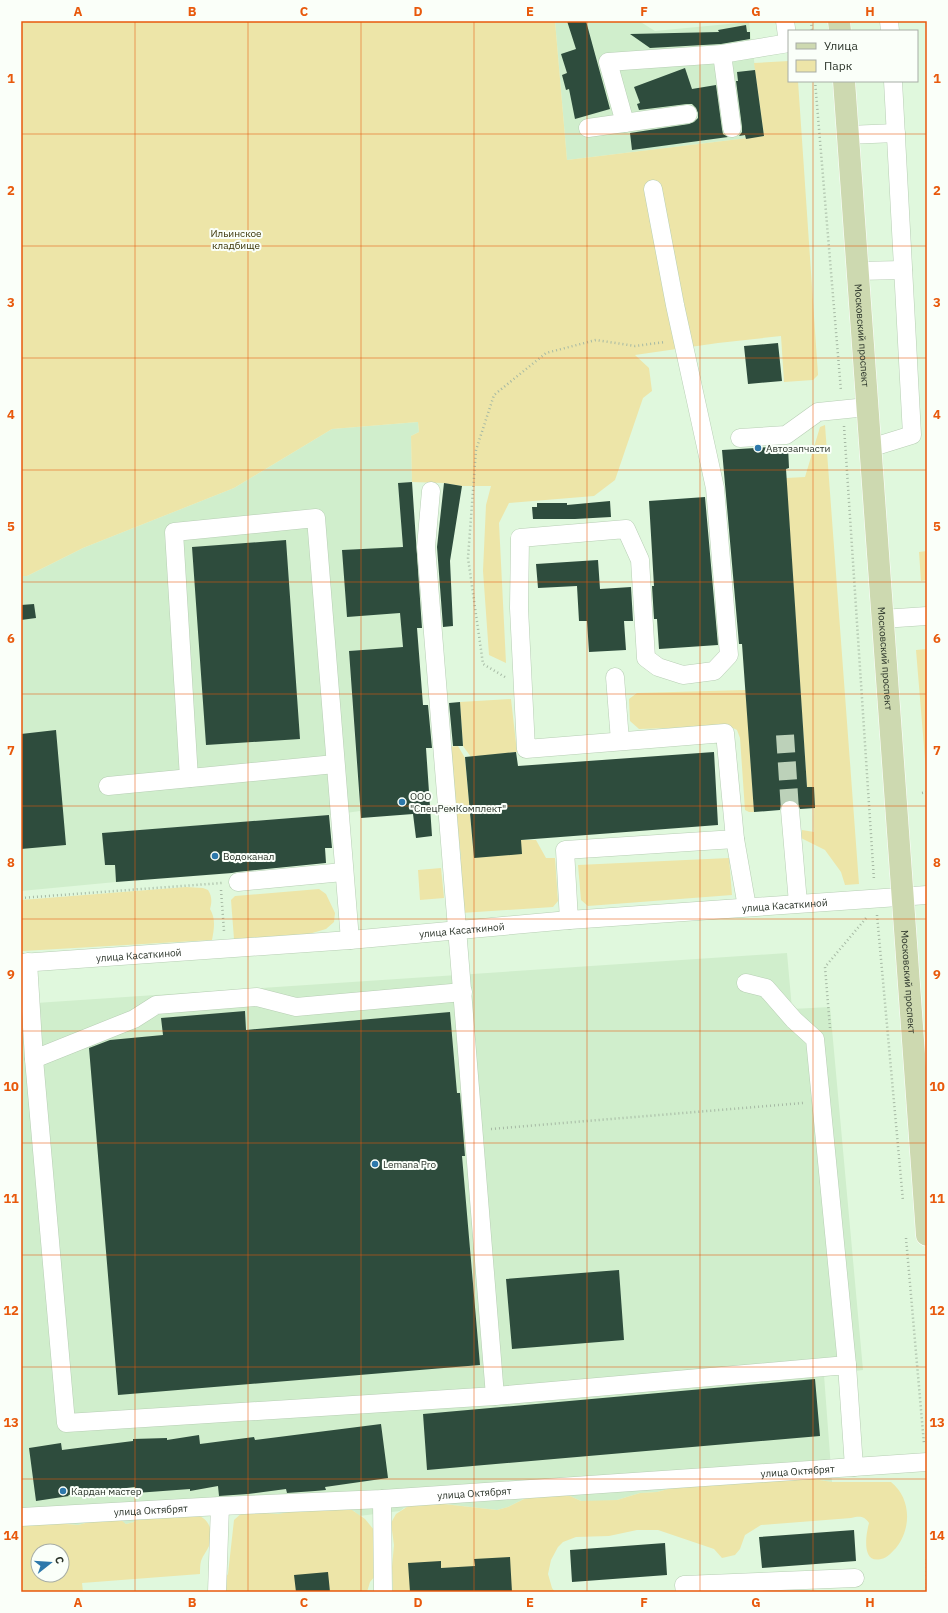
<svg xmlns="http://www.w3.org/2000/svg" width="948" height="1613" viewBox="0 0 948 1613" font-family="'IBM Plex Sans',sans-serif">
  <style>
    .built { fill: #d0eecc }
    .green { fill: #ede5a8; fill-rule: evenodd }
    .building { fill: #2e4c3d }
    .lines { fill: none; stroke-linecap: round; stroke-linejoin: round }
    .minor-tunnel { stroke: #bcd1b9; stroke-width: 18; stroke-dasharray: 18 9; stroke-linecap: butt }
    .minor-casing { stroke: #b7ceb4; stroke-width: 19 }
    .major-casing { stroke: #fff; stroke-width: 23 }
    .path { stroke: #a6b9a4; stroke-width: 2.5; stroke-dasharray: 1 3; stroke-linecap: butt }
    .minor { stroke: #fff; stroke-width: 18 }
    .major { stroke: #cdd9b0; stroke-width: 22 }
    .grid { fill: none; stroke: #e8590c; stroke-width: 1; stroke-opacity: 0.55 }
    .poi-dot { fill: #2d78ab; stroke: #fafff9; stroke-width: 1.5 }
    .labels { text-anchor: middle; stroke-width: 4; stroke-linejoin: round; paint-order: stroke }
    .park-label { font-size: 10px; fill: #3b3508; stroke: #fafff9 }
    .street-label { font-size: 10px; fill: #2a3329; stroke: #fafff9 }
    .poi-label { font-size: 10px; fill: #2a3329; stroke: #fafff9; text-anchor: start }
    .neatline { fill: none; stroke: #e8590c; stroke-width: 1.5 }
    .grid-label { font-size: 13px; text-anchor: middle; font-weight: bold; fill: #e8590c }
  </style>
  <rect width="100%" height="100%" fill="#e0f8dd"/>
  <path class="built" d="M555,21H639L655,31L749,22L764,136L567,160Z
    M418,422L419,432L411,436L412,482L398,484L403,547H395L403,647L349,651L360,811L331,815L103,833L105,865H115L116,882L21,891V576H27L83,548L234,488L332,429Z
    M787,953L792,1009L830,1007L863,1370L824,1375L832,1482L807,1478L679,1486L657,1492L640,1493L617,1500L593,1502L581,1501L570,1496L551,1495L528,1497L508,1507L497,1510L444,1504L404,1508L400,1511L359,1516L354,1511L279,1514L243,1512L201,1516L196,1515L138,1517L134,1522L126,1524L120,1520L89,1522L78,1525L21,1520V1314L23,1313L21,1280V1004Z"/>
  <path class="green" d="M21,21H555L567,160L764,136L754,63L789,61V81H798L818,375L813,380L784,382L781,336L718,343L635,355L649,368L652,391L643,398L615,480L594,496L509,503L499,523L506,663L489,655L483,571L486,505L491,486H462L444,483L412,482L411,436L419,432L418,422L332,429L234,488L83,548L27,576H21Z
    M825,425L859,884L845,885L841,872L825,850L801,838L802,830L814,832C813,816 815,802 814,787H807L786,478L805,477L820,427Z
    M927,551V580L921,581L919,552Z
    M927,649V783L916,650Z
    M746,690L754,812H749L745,810L740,738L737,730L729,726L639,729L630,721L629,699L637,693Z
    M511,699L517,752L471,757L463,746L460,702Z
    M458,746L465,758L474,858L521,840H536L546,858H555L558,901L553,907L461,913L456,862L461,857L448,747Z
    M729,858L732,895L588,906L581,900L578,865Z
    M441,868L444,898L420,900L418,870Z
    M186,887L203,888L208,890C212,896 212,902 210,909C216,919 214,929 212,940L23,951L21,950V900Z
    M319,889L326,894L335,913L334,922L326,929L309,934L234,939L231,900L235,896Z
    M807,1478L832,1482H891C911,1498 912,1528 896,1548C892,1552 887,1558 881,1559C861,1564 866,1534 869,1523C864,1516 860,1516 851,1518L761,1525L745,1535L740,1549L735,1555L722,1558L714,1549L658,1530H637L609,1536L576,1537L563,1542L558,1547L551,1560L548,1574L552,1588L555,1592H393L392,1567L394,1545L391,1523L396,1514L410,1505L444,1504L497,1510L508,1507L528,1497L551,1495L570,1496L581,1501L617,1500L640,1493L657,1492L679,1486Z
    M349,1508L365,1519L374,1530L375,1576L370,1582L367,1592H220L225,1578L228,1574L234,1520L243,1512L279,1514L297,1510Z
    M196,1515C210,1518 214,1533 209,1546C207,1551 203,1555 201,1561C200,1565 200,1569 200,1574L82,1583L83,1592H21V1520L78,1525L89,1522L121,1520L126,1524L134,1522L138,1517ZM38,1551H62V1575H38Z"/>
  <path class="building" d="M567,21H586L610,109L575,119L569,89L566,90L562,75L567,73L561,54L576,49Z
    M746,25L747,32H750V39L721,44L650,48L630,34L719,32L718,30Z
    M685,68L692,89L716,85L722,129L723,134L728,137L632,150L630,133L689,124L694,122L698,118V113L696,108L692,104H687L639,110L637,104L640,103L634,87Z
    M755,70L764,136L746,139L745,135L739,136L742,132V127L736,81H738L737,72Z
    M778,343L782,381L748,384L744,346Z
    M788,446L789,468L786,469L807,787H814L815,808L800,809L798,804L794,800H789L784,802L781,805L780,810L754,812L742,644H739L722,450Z
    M412,482L422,628H417L423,705H428L432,748H426L432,836L416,838L413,814L361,818L349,651L403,647L400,613L347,617L342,550L403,547L398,483Z
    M444,483L462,486L450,561L453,626L443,627L437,547Z
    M705,497L718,645L659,649L657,619H654L652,586H654L649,501Z
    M610,501L611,517L575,519H533L532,507H537V503H567V505Z
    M286,540L300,739L206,745L192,547Z
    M598,560L600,589L631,587L633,621H624L626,650L589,652L587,621H579L577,586L538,588L536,564Z
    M34,604L36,618L21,620V605Z
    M460,702L463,746H453L449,703Z
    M56,730L66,845L21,849V734Z
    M516,752L518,766L714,752L718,825L521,840L522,854L474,858L465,757Z
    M329,815L332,848H325L326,863L237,872L232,873L116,882L115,865H105L102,833Z
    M245,1011L246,1030L450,1012L457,1093H460L465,1156H462L480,1365L118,1395L89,1048L110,1040L163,1035L161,1018Z
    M619,1270L624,1340L512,1349L506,1279Z
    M815,1379L820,1436L427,1470L423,1414Z
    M381,1424L388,1478L325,1487L326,1490L315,1491L287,1493L286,1489L248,1494L219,1496L218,1486L190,1491V1489L136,1493L135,1487L68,1495L69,1496L36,1501L29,1448L61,1443L62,1450L133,1441V1439L167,1438V1440L199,1435L200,1444L254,1437L255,1440Z
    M854,1530L856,1561L762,1568L759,1537Z
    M665,1543L667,1575L572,1582L570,1550Z
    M510,1557L512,1592H410L408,1563L441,1561V1568L475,1566L474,1559Z
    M328,1572L330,1592H296L294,1575Z"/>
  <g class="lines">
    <path class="minor-tunnel" d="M785,735L790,810"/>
    <defs>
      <g id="minor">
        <path d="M785,21L788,43"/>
        <path d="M889,21L890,31"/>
        <path d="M722,54L732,128"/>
        <path d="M625,123L608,62L722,54L789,43"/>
        <path d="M588,128L688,114"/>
        <path d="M848,135L896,133"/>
        <path d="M857,271L903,270"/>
        <path d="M740,438L786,435L818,412L867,407"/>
        <path d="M870,448L912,435L893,81"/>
        <path d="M882,619L927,616"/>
        <path d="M615,677L620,741"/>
        <path d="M189,778L174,532L316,518L350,940"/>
        <path d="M108,786L335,764"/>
        <path d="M790,810L798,903"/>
        <path d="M735,839L747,907"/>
        <path d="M238,882L343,872"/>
        <path d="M569,920L565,850L735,839L725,733L526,749L519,608L520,538L626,529L640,560L646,658L658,667L683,675L714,671L729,655L715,488L675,305L653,189"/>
        <path d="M28,962L34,1059L134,1019L156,1005L257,997L296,1007L463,992"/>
        <path id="s1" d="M21,963L350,940L569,920L927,895"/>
        <path d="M746,983L766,988L794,1020L815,1039L847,1365"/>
        <path d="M34,1059L66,1423L495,1396L426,547L431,491"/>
        <path d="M495,1396L847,1365L854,1467"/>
        <path d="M382,1499L383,1592"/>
        <path id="s2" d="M21,1517L220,1506L382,1499L927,1462"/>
        <path d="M217,1592L220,1506"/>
        <path d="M685,1592L684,1585L855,1578"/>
      </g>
      <g id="major">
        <path d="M839,21L840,31"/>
        <path id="s3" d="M844,81L927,1235"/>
      </g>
    </defs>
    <use href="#minor" class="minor-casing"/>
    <use href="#major" class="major-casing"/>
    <path class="path" d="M811,21L812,31
      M815,81L841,391
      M844,426L874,880
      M505,677L483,664L468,558L476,450L494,395L546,353L596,340L635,346L665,342
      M922,793L927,792
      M221,890L224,931
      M21,898L222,883
      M877,915L903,1201
      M830,1028L825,967L867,917
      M491,1129L803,1103
      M906,1238L924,1444
      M927,1592V1557"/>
    <use href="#minor" class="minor"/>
    <use href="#major" class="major"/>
  </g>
  <path class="grid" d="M135,21V1592M248,21V1592M361,21V1592M474,21V1592M587,21V1592M700,21V1592M813,21V31M813,81V1592M21,134H927M21,246H927M21,358H927M21,470H927M21,582H927M21,694H927M21,806H927M21,919H927M21,1031H927M21,1143H927M21,1255H927M21,1367H927M21,1479H927"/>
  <g class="poi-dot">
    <circle cx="758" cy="448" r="4"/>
    <circle cx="402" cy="802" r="4"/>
    <circle cx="215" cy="856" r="4"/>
    <circle cx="375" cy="1164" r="4"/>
    <circle cx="63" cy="1491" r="4"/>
  </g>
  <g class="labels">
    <g class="park-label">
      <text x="236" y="237">Ильинское<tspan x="236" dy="12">кладбище</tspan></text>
    </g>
    <g class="street-label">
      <text dy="4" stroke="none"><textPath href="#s3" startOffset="255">Московский проспект</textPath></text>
      <text dy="4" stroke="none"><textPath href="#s3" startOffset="579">Московский проспект</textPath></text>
      <text dy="4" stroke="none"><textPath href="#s1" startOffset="766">улица Касаткиной</textPath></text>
      <text dy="4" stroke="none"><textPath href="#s1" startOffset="442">улица Касаткиной</textPath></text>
      <text dy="4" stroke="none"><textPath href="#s1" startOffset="118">улица Касаткиной</textPath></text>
      <text dy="4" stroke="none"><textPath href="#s3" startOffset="903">Московский проспект</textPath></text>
      <text dy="4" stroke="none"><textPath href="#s2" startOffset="778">улица Октябрят</textPath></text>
      <text dy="4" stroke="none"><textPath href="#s2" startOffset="454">улица Октябрят</textPath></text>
      <text dy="4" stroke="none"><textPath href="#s2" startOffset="130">улица Октябрят</textPath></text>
    </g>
    <g class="poi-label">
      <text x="766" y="452">Автозапчасти</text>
      <text x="410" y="800">ООО<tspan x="410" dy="12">"СпецРемКомплект"</tspan></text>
      <text x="223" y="860">Водоканал</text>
      <text x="383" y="1168">Lemana Pro</text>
      <text x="71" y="1495">Кардан мастер</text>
    </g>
  </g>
  <rect width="948" height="1613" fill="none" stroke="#fafff9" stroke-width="44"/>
  <rect x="788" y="30" width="130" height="52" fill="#fafff9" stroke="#a7ada6"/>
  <rect x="796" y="43" width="20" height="6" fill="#cdd9b0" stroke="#a7ada6"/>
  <text x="824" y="50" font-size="12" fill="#2a3329">Улица</text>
  <rect x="796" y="60" width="20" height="12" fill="#ede5a8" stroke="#a7ada6"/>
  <text x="824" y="70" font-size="12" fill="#2a3329">Парк</text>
  <g transform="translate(50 1563) rotate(73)"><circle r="19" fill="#fafff9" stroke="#a7ada6"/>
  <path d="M0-3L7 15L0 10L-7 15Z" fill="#2d78ab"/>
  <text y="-6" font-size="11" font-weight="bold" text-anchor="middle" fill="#2a3329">С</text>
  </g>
  <rect x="22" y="22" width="904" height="1569" class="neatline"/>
  <g class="grid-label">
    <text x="78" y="16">A</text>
    <text x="192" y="16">B</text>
    <text x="304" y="16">C</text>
    <text x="418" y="16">D</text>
    <text x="530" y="16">E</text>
    <text x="644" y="16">F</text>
    <text x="756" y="16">G</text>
    <text x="870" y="16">H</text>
    <text x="11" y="83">1</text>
    <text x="937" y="83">1</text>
    <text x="11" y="195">2</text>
    <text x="937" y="195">2</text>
    <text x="11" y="307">3</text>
    <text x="937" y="307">3</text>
    <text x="11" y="419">4</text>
    <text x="937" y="419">4</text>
    <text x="11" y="531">5</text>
    <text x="937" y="531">5</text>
    <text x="11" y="643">6</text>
    <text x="937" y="643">6</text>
    <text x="11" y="755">7</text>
    <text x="937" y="755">7</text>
    <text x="11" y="867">8</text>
    <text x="937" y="867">8</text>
    <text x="11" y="979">9</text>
    <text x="937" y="979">9</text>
    <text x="11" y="1091">10</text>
    <text x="937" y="1091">10</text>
    <text x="11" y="1203">11</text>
    <text x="937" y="1203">11</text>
    <text x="11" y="1315">12</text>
    <text x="937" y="1315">12</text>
    <text x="11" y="1427">13</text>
    <text x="937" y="1427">13</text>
    <text x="11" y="1540">14</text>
    <text x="937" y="1540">14</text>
    <text x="78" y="1607">A</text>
    <text x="192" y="1607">B</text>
    <text x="304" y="1607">C</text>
    <text x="418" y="1607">D</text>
    <text x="530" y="1607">E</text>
    <text x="644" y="1607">F</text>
    <text x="756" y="1607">G</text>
    <text x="870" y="1607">H</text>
  </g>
</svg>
